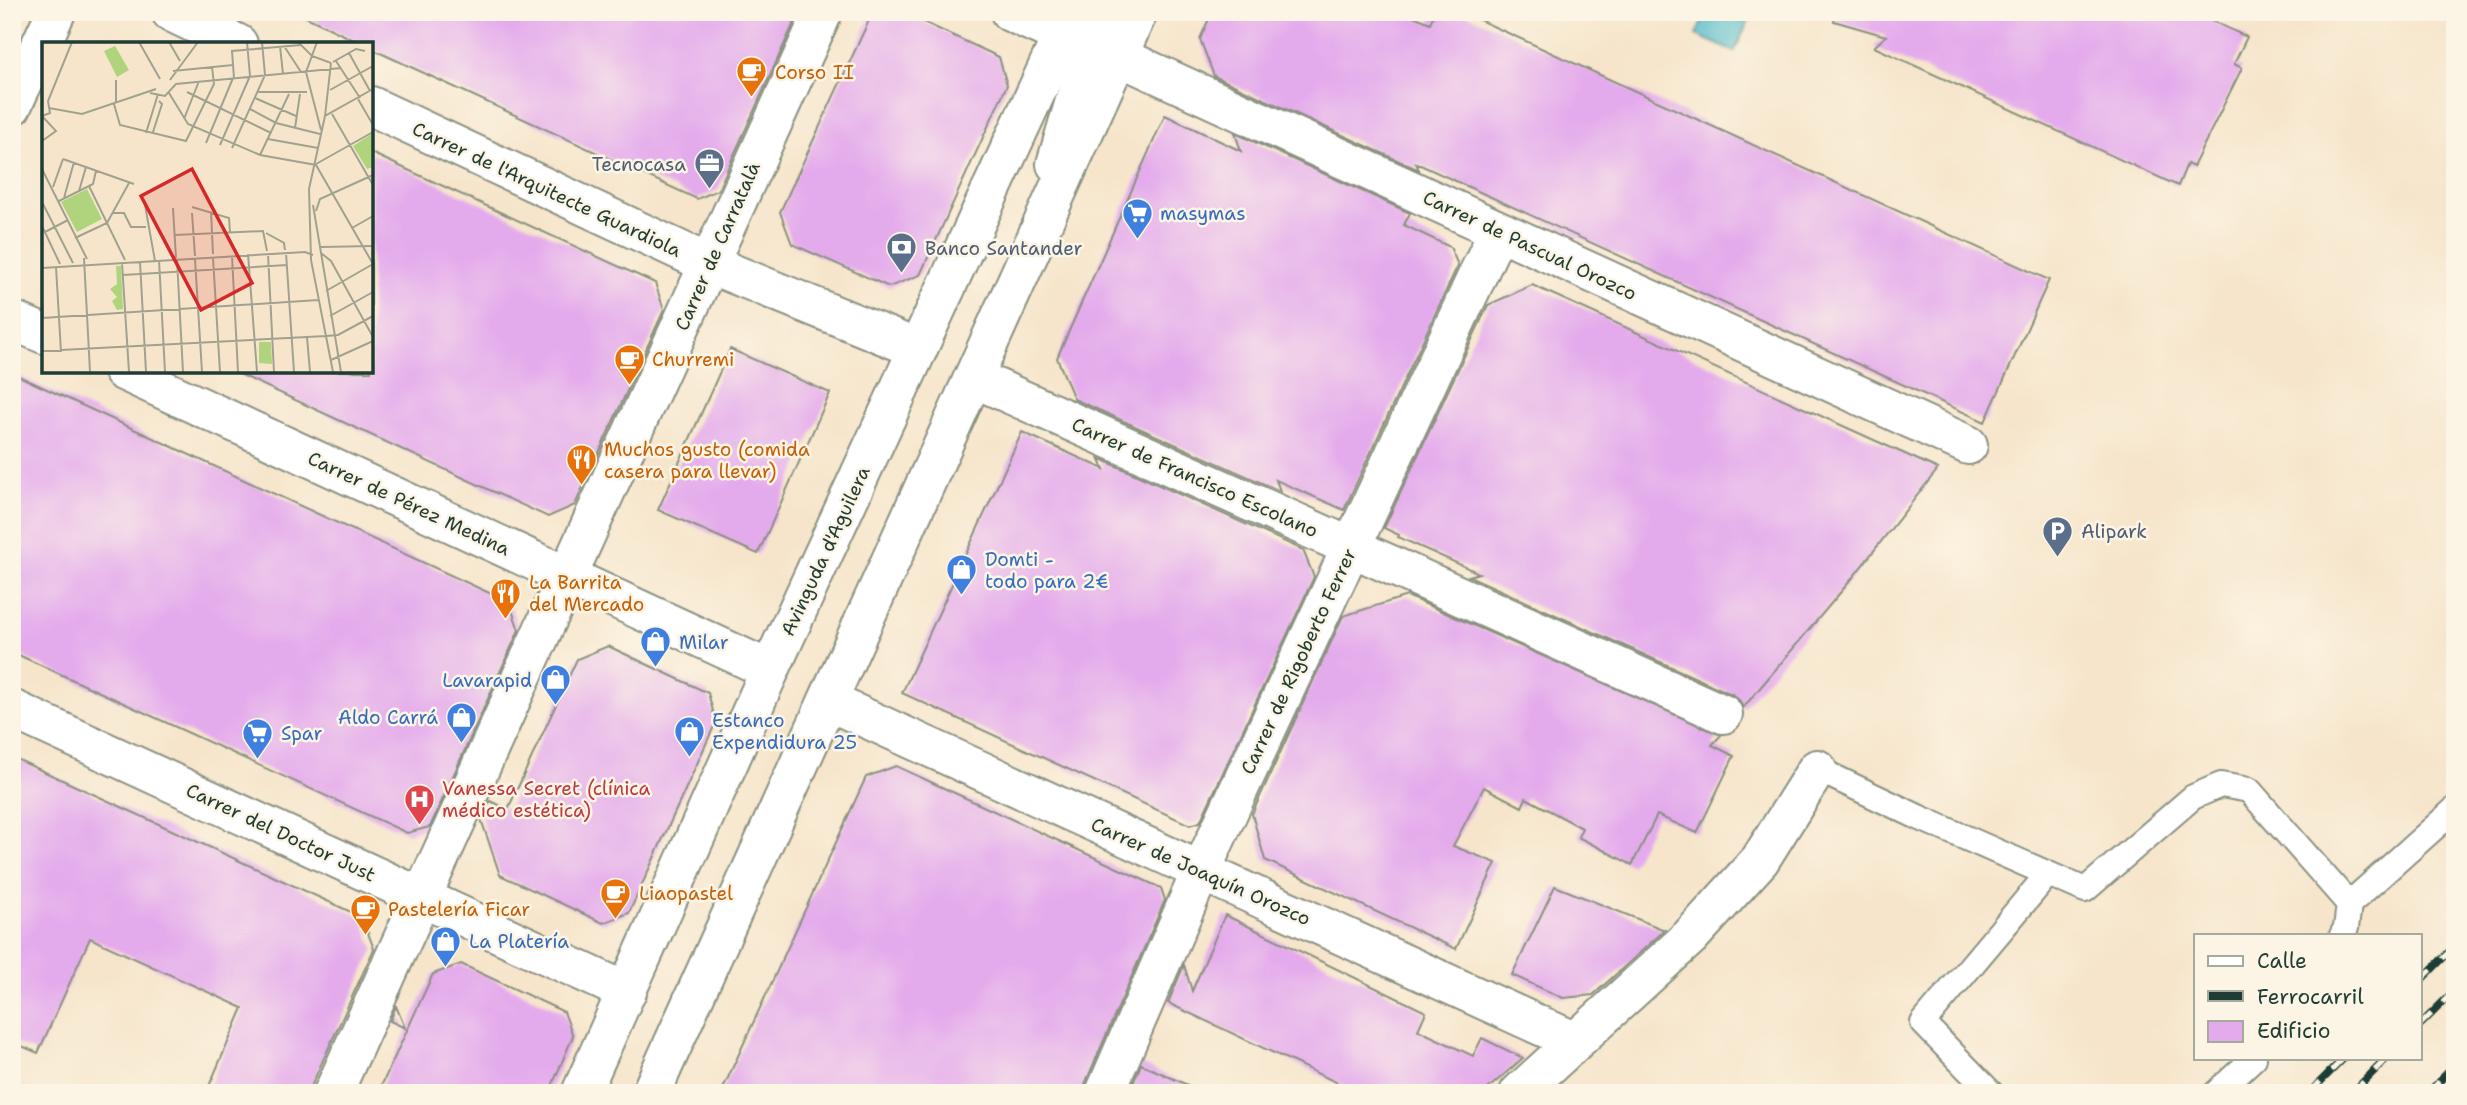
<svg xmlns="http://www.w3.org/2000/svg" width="2467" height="1105" viewBox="0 0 2467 1105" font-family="'Shantell Sans',sans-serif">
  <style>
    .water { fill: #4fbacb; stroke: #377c80; stroke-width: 2 }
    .building { fill: #e4abec }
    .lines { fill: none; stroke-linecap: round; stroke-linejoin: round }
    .service-casing { stroke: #8a9180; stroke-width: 28 }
    .minor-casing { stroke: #8a9180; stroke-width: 42 }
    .primary-casing { stroke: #8a9180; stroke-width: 42 }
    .service { stroke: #fff; stroke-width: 24 }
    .minor { stroke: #fff; stroke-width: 38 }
    .primary { stroke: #fff; stroke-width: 38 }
    .rail-casing { stroke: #1f3d34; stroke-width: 8 }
    .rail { stroke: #fcf5e5; stroke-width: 5; stroke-dasharray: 16; stroke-linecap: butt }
    .labels { text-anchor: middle; stroke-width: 5; stroke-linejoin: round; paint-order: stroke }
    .food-label { font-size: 19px; fill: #c56008; stroke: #fcf5e5; text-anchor: start }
    .service-label { font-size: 19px; fill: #4e5e75; stroke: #fcf5e5; text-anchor: start }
    .street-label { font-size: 19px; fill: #1f3d34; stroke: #fcf5e5 }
    .shop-label { font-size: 19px; fill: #366cbe; stroke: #fcf5e5; text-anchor: start }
    .health-label { font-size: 19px; fill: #be3a42; stroke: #fcf5e5; text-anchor: start }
    .inset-road { fill: none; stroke: #a0a28f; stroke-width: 2 }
    .view { fill: #d62828; fill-opacity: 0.15; stroke: #d62828; stroke-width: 3.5 }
    .inset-edge { fill: none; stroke: #1f3d34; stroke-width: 3.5 }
  </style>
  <rect width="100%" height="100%" fill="#fcf5e5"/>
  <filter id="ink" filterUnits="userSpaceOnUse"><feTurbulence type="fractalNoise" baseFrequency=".0143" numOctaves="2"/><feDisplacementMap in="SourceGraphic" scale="14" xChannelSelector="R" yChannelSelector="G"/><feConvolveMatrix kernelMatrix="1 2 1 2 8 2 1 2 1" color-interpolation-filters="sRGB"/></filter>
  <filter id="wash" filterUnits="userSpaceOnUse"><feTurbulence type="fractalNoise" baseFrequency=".00686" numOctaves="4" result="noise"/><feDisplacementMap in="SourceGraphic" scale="28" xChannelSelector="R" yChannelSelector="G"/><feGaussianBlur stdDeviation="1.57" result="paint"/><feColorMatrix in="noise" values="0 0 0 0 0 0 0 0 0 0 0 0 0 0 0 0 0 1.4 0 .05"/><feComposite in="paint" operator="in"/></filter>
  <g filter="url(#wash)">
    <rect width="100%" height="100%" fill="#f6e5cb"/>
    <path class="water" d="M1706,12H1753L1734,52L1696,35Z"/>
    <g id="blocks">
      <path class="building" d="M296,12H799L718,190L697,199L374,50L371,48V44H362Z
        M890,12H902L999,57L1007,85L920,275L889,287L792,244L780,212L870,18Z
        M1212,12H1404L1430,23L1435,12H1462L2049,280L1985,422L1416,163L1419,170L1214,76L1200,39Z
        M1836,12H2193L2247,37L2234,64L2242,68L2193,167L2187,164L2178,186L1874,47L1886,36L1834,21Z
        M1165,115L1241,151L1235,133L1410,213L1404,225L1450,247L1458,265L1344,510L1276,480L1280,491L1074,399L1057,358Z
        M371,153L655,283L664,310L575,505L548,517L233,371H371Z
        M1532,285L1938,469L1850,581L1743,708L1740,701L1732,694L1469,576L1479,573L1398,537L1399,535L1384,528L1488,305Z
        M730,349L830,393L758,554L658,510Z
        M12,373L509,602L519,630L430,827L407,833L12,652Z
        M1022,432L1104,469L1099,458L1303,550L1314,577L1200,822L1190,825L902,693Z
        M1407,596L1721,735L1712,745L1734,756L1697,833L1657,815L1632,865L1578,837L1582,828L1526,798L1522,807L1484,787L1453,846L1496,863L1456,949L1265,860L1252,814L1343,616Z
        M608,646L708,693L716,722L629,913L603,923L500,875L481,819L490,801L508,809L577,659Z
        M12,757L362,917L374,949L308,1093H206L243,1008L90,938L38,1053L12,1042Z
        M896,766L1161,888L1165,900L1085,1084L1084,1093H721L866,777Z
        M1555,886L1665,930L1593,995L1563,998L1512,975Z
        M1225,915L1426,1012L1418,1030L1473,1056L1482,1038L1523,1058L1483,1093H1359L1168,1003L1184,965L1192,991Z
        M461,964L564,1012L573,1036L549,1093H378L433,974Z
        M396,1006L405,1028L390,1021Z
        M1141,1064L1205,1093H1129Z"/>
    </g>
  </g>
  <g filter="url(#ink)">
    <use href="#blocks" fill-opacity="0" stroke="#8a9180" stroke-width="2"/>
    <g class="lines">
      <defs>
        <path id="service" d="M1817,769L1918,817L2085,890L2193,797L2221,785L2249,790L2349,904L2346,928L2342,935
          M2349,904L2455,809
          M1991,1093L1923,1023L2048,874
          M2216,1093L2254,1058"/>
        <path id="minor" d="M171,12L238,44
          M1010,12L1063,36
          M1092,44L1968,445
          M12,106L56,12
          M371,106L709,264L918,349
          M1056,164L1092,44L1107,12
          M12,320L44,334
          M123,371L770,670
          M974,378L1723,714
          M828,701L1574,1041
          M12,709L627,992
          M333,1093L823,12
          M1105,1093L1201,871L1498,231
          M1519,1093L1690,937L1760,860L1817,769"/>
        <path id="primary" d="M581,1093L770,670L1073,12
          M651,1093L1138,12"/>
      </defs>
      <use href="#service" class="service-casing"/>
      <use href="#minor" class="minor-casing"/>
      <use href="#primary" class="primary-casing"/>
      <use href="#service" class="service"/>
      <use href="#minor" class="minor"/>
      <use href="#primary" class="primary"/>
      <defs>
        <path id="rail" d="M2420,981L2455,946
          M2420,1025L2455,990
          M2309,1093L2344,1058
          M2352,1093L2387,1058
          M2428,1093L2455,1065
          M2444,1093L2455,1081"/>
      </defs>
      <use href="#rail" class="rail-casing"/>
      <use href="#rail" class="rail"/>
    </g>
  </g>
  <defs>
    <symbol id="cafe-pin" viewBox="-11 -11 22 30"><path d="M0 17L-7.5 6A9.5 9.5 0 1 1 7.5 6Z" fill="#e8710a" stroke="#fcf5e5"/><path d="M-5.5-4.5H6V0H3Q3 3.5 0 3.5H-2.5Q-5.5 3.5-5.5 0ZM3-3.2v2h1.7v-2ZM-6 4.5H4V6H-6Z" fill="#fff"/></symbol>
    <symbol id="office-pin" viewBox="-11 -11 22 30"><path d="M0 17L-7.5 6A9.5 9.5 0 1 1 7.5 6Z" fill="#5c6f8a" stroke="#fcf5e5"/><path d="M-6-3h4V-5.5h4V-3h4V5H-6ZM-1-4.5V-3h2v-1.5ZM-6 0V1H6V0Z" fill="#fff"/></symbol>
    <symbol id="supermarket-pin" viewBox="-11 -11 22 30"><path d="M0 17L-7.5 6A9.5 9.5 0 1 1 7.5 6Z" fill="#3f7fe0" stroke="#fcf5e5"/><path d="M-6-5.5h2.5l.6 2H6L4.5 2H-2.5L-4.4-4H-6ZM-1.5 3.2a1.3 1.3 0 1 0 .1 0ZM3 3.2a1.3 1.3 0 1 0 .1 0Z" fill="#fff"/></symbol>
    <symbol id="bank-pin" viewBox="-11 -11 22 30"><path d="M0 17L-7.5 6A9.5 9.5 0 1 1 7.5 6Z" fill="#5c6f8a" stroke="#fcf5e5"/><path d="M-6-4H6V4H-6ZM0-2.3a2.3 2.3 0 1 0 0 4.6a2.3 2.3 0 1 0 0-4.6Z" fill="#fff"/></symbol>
    <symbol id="restaurant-pin" viewBox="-11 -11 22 30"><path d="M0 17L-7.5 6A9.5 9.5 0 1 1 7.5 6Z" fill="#e8710a" stroke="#fcf5e5"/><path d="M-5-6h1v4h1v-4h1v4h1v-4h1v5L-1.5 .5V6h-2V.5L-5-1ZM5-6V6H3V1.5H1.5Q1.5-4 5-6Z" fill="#fff"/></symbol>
    <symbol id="parking-pin" viewBox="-11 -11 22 30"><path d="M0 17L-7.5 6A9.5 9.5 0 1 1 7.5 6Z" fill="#5c6f8a" stroke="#fcf5e5"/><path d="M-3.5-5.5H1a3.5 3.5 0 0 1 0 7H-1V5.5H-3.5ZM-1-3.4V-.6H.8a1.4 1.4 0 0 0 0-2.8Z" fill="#fff"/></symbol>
    <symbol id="shop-pin" viewBox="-11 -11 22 30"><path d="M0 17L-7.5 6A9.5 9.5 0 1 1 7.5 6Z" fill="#3f7fe0" stroke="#fcf5e5"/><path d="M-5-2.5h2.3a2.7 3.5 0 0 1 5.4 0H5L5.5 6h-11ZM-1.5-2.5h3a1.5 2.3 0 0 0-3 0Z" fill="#fff"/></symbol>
    <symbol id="hospital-pin" viewBox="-11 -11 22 30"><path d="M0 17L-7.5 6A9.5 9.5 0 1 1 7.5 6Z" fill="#e0444e" stroke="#fcf5e5"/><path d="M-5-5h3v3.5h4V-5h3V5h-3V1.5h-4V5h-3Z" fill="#fff"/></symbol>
  </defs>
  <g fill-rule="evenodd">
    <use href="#cafe-pin" x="734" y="54" width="35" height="47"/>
    <use href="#office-pin" x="692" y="146" width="35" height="47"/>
    <use href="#supermarket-pin" x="1120" y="196" width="35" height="47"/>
    <use href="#bank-pin" x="884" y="230" width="35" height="47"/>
    <use href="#cafe-pin" x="612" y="342" width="35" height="47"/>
    <use href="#restaurant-pin" x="564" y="442" width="35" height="47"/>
    <use href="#parking-pin" x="2040" y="514" width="35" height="47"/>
    <use href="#shop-pin" x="944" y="552" width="35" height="47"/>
    <use href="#restaurant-pin" x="488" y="576" width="35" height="47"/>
    <use href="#shop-pin" x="638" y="624" width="35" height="47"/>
    <use href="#shop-pin" x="538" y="662" width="35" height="47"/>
    <use href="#shop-pin" x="444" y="700" width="35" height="47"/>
    <use href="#shop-pin" x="672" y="714" width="35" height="47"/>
    <use href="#supermarket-pin" x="240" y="716" width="35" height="47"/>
    <use href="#hospital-pin" x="402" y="782" width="35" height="47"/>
    <use href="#cafe-pin" x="598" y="876" width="35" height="47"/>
    <use href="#cafe-pin" x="348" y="892" width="35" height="47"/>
    <use href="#shop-pin" x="428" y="924" width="35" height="47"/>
  </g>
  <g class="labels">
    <g class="food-label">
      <text x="775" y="79">Corso II</text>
      <text x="652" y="366">Churremi</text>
      <text x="604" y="456">Muchos gusto (comida<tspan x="604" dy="22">casera para llevar)</tspan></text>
      <text x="529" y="589">La Barrita<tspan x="529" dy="22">del Mercado</tspan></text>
      <text x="639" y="900">Liaopastel</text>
      <text x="388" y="916">Pastelería Ficar</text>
    </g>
    <g class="service-label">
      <text x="686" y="171" text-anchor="end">Tecnocasa</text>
      <text x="925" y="255">Banco Santander</text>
      <text x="2081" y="538">Alipark</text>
    </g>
    <g class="street-label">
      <text transform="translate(547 189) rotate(25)" y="7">Carrer de l'Arquitecte Guardiola</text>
      <text transform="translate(1530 245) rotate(25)" y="7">Carrer de Pascual Orozco</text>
      <text transform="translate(717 246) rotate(-66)" y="7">Carrer de Carratalà</text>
      <text transform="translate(1195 477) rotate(24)" y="7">Carrer de Francisco Escolano</text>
      <text transform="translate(409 503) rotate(25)" y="7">Carrer de Pérez Medina</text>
      <text transform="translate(825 551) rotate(-65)" y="7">Avinguda d'Aguilera</text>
      <text transform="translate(1298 661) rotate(-65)" y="7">Carrer de Rigoberto Ferrer</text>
      <text transform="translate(281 832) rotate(25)" y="7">Carrer del Doctor Just</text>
      <text transform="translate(1201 871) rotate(24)" y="7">Carrer de Joaquín Orozco</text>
    </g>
    <g class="shop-label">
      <text x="1160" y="220">masymas</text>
      <text x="985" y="566">Domti -<tspan x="985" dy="22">todo para 2€</tspan></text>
      <text x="679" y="649">Milar</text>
      <text x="532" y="687" text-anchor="end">Lavarapid</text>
      <text x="438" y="724" text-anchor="end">Aldo Carrá</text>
      <text x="712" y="727">Estanco<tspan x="712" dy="22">Expendidura 25</tspan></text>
      <text x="281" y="740">Spar</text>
      <text x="469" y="948">La Platería</text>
    </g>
    <g class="health-label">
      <text x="442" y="795">Vanessa Secret (clínica<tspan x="442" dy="22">médico estética)</tspan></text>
    </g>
  </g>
  <g transform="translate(42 42)">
    <rect width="331" height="331" fill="#f6e5cb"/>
    <path d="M73,4L87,28L75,35L62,9ZM331,91V125L325,127L311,104ZM45,147L60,177L35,190L19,160ZM74,224H79L81,267L75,268L70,259L75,255L68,247L75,242ZM217,300H229L230,322L217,321Z" fill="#b0d47d"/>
    <path class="inset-road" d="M97,0L118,37M127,0L138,19M275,0L264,30L279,88M257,1L270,14L289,21M238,4L241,32M242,4L259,30M307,11L328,49M294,19L318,56M291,20L314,7L323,9M131,29L191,23M192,36L190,9L259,3M128,38L156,0M288,48L331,24M145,50L229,91M215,50H265M108,51L123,54L134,42L299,26M127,51L146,82L218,113L274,123L331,222L284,249M213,56L254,74M316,57L331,83M74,61V38M72,62L78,83L144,99L172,42L170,25M7,66L40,72L114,47M208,67L234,81L278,92M290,72L331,143M0,74L8,71L6,59L30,0M0,74L14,89L0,99M283,74L289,21M142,77L157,39M253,86L258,52M111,90L120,62L117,59M104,91L116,52M226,97L276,106M164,101L191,36M178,103L208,34L205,0M190,106L223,33L220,0M218,113L247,52M21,117L92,142M274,122L331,90M0,127L45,217M47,144L83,218M11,145L21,117M37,149L44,125M22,156L32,120M17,159L51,142L54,129M0,160L31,221M103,163L113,219M271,163L299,330M150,165L187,176L188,190M131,166L134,216M274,169L278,157L331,133M169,170L171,212M71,171H82L89,185H104M150,171L153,214M0,184L18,222M310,186L331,174M3,190L26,178M224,191L242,201L243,208M133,193L221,189L225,209M33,196L65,181L87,141M279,205L331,204M244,211L252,330M279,211L289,219L331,295M206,212L215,330M226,212L232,330M190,214L196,330M42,216L48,330M171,216L178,330M153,217L160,330M117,218L123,330M135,218L141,330M98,220L104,330M80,221L87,330M14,225L19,310M0,226L263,210L271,213M81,233L245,223M0,254L1,276M288,274L331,250M0,276L276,258M265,295L268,330M0,309L284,294L296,293L331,274M289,318L331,299M291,330L269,218L267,147L283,74L331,47"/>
    <path class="view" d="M150,127L210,241L159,268L99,154Z"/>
    <rect width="331" height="331" class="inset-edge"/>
  </g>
  <rect width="2467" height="1105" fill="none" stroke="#fcf5e5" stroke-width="42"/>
  <rect x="2194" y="934" width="228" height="126" fill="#fcf5e5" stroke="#a4ab9e" stroke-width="2"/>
  <rect x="2208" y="956" width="35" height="10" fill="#ffffff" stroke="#a4ab9e" stroke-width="2"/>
  <text x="2257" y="968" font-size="21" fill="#1f3d34">Calle</text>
  <rect x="2208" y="991" width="35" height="10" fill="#1f3d34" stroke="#a4ab9e" stroke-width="2"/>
  <text x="2257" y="1004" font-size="21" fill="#1f3d34">Ferrocarril</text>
  <rect x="2208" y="1021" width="35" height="21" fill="#e4abec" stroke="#a4ab9e" stroke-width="2"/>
  <text x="2257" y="1038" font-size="21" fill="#1f3d34">Edificio</text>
</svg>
